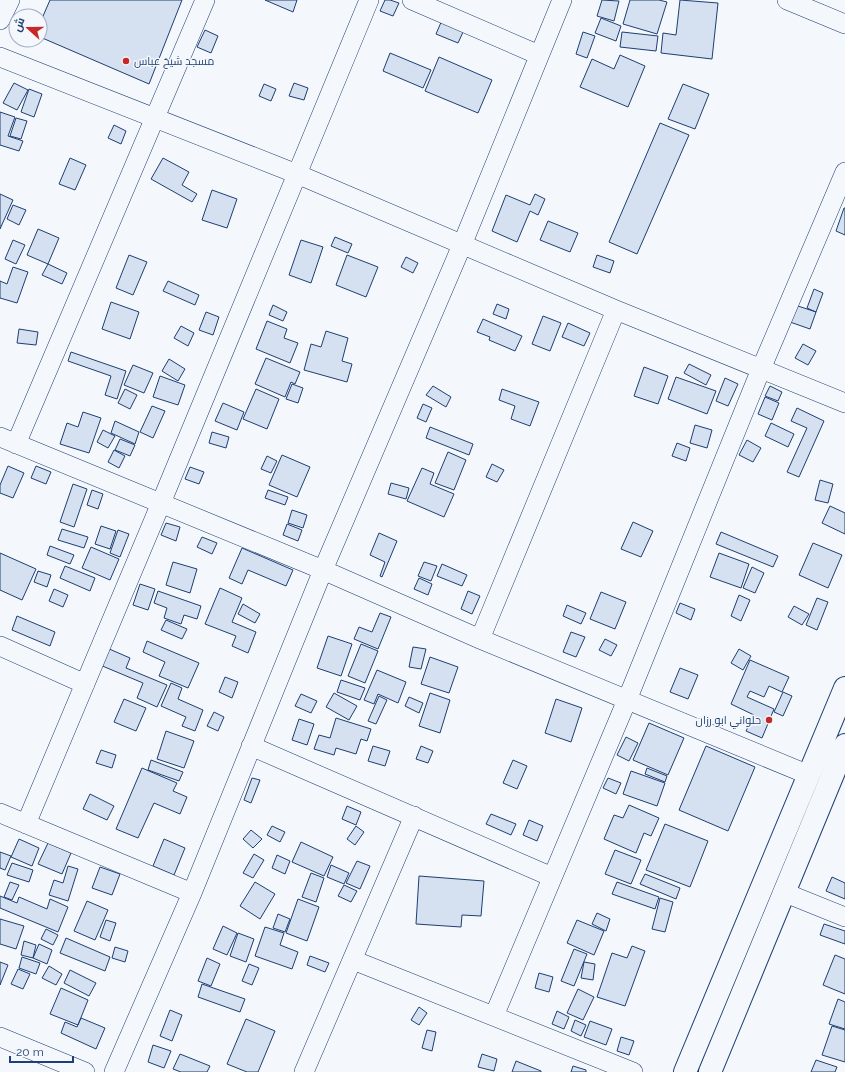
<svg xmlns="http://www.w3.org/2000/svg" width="845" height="1072" viewBox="0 0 845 1072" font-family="Raleway,Cairo,sans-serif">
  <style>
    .building { fill: #d5e0f0; stroke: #1d3f73 }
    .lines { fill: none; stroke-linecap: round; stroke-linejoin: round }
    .minor-casing { stroke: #1d3f73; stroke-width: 20 }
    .secondary-casing { stroke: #1d3f73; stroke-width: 24 }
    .minor { stroke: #f4f7fb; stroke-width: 19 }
    .secondary { stroke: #f4f7fb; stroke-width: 22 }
    .poi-dot { fill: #c62828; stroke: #f4f7fb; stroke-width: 1.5 }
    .labels { text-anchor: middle; stroke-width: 3; stroke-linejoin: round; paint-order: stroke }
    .poi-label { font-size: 11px; fill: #1d3f73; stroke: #f4f7fb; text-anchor: start }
  </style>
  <rect width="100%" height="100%" fill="#f4f7fb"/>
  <path class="building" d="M50,0H182L149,84L40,37V23Z
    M265,0H297L293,12Z
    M385,0H390L399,3L393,16L380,11Z
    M602,0L619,1L614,21L597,16Z
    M630,0H659L667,2L657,34L623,24Z
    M680,0L718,3L712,59L661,53L663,33L676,35Z
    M601,18L621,26L616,41L595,33Z
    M442,20L464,30L458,43L436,34Z
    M205,30L218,36L211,53L197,47Z
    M583,32L595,36L587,58L576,54Z
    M622,32L658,36L656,51L620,47Z
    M390,53L431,70L423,88L383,71Z
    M620,55L645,66L628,107L580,87L592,59L614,69Z
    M439,57L492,80L478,113L425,91Z
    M14,83L28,90L17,110L3,103Z
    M294,83L308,88L304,100L289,96Z
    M264,84L276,89L271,101L259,96Z
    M683,84L709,94L695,129L668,119Z
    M29,89L42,94L34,117L21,112Z
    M0,112L15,117L8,136L23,141L19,151L0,145Z
    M16,118L27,121L21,139L10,136Z
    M660,123L689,135L637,254L609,242Z
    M114,125L126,131L121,144L108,138Z
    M70,158L86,165L75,190L59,184Z
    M163,158L189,172L182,185L197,194L192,202L151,179Z
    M212,190L237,199L227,228L202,220Z
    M0,194L13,200L0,229Z
    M535,194L545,199L538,215L530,211L517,242L492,231L506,195L530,205Z
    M13,205L26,210L19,225L7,219Z
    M844,208H845V235L836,231Z
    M548,221L578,233L570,252L540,240Z
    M38,229L59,238L48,264L27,255Z
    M335,237L352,244L348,253L331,246Z
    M13,240L25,245L16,264L5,259Z
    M301,240L323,247L311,283L289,275Z
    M129,255L147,262L133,295L116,288Z
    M347,255L378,267L366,297L336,285Z
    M597,255L614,261L610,273L593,267Z
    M406,257L418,263L413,273L401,267Z
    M48,264L67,273L62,284L42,275Z
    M13,267L28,272L17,303L0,298V281L7,284Z
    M168,281L199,295L195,305L163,291Z
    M814,289L823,293L816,312L807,308Z
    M111,302L139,312L130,339L102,329Z
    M497,304L509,309L506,319L493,314Z
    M273,305L287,312L283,321L269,315Z
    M795,305L816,312L810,329L790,322Z
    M206,312L219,317L213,335L199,330Z
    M543,316L561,323L550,351L532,344Z
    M483,319L522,336L515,351L489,340L490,337L477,332Z
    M267,321L287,329L284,338L298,343L290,363L256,349Z
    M568,323L590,333L584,346L562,337Z
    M181,326L194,333L188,346L174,338Z
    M19,329L38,332L36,345L17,343Z
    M326,331L348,338L342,361L352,364L347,382L304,370L311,344L321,347Z
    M803,344L816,351L808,365L795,358Z
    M71,352L126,371L117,399L105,395L111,376L68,361Z
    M266,358L300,372L295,384L291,382L285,397L255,384Z
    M169,359L185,369L178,381L162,371Z
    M689,364L711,375L706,385L684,373Z
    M133,365L153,373L144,393L124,385Z
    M644,367L668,376L658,404L634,396Z
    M160,376L185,385L178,405L153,397Z
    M676,377L716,391L707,414L668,399Z
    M725,378L738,384L728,406L716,401Z
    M292,384L303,388L298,403L286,399Z
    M433,386L451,397L446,407L426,395Z
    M770,386L782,392L778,401L765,396Z
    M125,389L137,395L130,409L118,403Z
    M256,389L279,399L267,429L243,419Z
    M502,389L539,402L530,426L511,419L515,406L499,400Z
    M765,397L779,403L772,420L758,414Z
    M223,403L244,412L237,430L215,421Z
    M423,404L432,408L426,422L417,418Z
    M152,406L165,411L153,438L140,432Z
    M797,408L824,421L799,477L787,472L807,428L791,421Z
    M83,412L101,418L89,453L60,444L67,423L78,427Z
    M115,421L139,432L135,444L111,433Z
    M771,423L794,434L788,447L765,436Z
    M695,425L712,430L707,448L690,443Z
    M430,427L473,444L469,455L426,438Z
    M103,430L115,436L108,448L97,442Z
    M212,432L229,437L226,448L209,443Z
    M120,439L135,445L130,456L115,450Z
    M747,440L761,448L753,462L739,455Z
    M677,443L690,448L686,461L672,456Z
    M114,450L125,456L119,468L108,462Z
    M448,452L466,460L454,490L435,483Z
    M282,455L310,467L297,497L269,485Z
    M267,456L277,461L271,473L261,469Z
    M492,464L504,470L497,482L486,477Z
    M8,466L24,473L13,498L0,493V485Z
    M36,466L51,472L46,484L31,478Z
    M190,467L204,472L199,484L185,479Z
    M422,468L434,473L430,484L454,494L444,517L407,501Z
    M820,480L833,484L828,503L815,500Z
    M391,483L409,488L406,499L388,494Z
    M73,484L87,489L74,527L60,522Z
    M92,490L103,494L98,509L87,505Z
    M268,490L288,497L285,505L265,498Z
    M830,506L845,513V534L822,523Z
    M292,510L307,515L303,528L288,523Z
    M633,522L653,531L641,557L621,549Z
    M166,523L180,527L176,541L161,535Z
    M287,524L302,530L298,541L283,535Z
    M101,526L116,531L110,549L95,544Z
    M62,529L88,537L84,548L58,540Z
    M118,530L129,534L120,557L110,553Z
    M721,532L778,556L773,567L716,544Z
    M379,533L397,541L382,577L380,576L385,562L370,555Z
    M202,537L217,543L212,554L197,547Z
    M813,543L842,555L828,588L799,575Z
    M50,546L74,555L70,564L47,555Z
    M91,547L119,559L110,580L82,568Z
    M242,548L293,570L286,586L248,570L242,584L229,578Z
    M0,553L36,569L22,600L0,590Z
    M719,553L749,564L741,588L710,577Z
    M173,562L197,569L190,593L166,585Z
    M424,562L437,566L431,581L418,576Z
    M442,564L467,575L462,586L437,576Z
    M65,566L95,578L90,591L60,578Z
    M752,567L764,573L755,593L743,588Z
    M38,571L51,575L47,587L34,582Z
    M419,578L432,584L428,595L414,589Z
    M140,584L155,589L148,610L133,605Z
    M220,588L242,598L232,622L256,632L248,653L232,646L236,636L205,624Z
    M54,589L68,595L63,607L49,601Z
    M158,591L201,606L197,619L184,615L181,624L164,618L167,608L154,603Z
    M468,591L480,596L472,614L461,609Z
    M601,592L626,602L615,629L590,619Z
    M739,595L750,600L741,621L731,616Z
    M817,598L828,602L817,630L806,625Z
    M680,603L695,609L691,620L676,613Z
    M243,604L260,614L255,623L238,614Z
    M567,605L586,613L581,624L563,616Z
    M794,606L809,614L802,625L788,617Z
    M380,613L391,617L378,649L354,639L359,627L372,632Z
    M17,616L55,632L50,646L12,630Z
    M166,620L187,629L182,639L161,630Z
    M571,632L585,637L576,657L563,652Z
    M328,636L352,644L341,676L317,668Z
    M605,639L617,645L611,656L599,650Z
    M147,641L199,663L188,688L159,676L165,662L143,652Z
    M361,644L378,651L365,683L348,676Z
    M413,647L426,649L421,669L409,667Z
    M107,648L130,658L126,668L167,685L157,707L137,698L143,683L100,665Z
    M739,649L751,656L743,670L731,663Z
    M430,657L458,667L449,693L421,684Z
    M750,660L789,677L782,692L769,686L764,697L750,691L747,697L774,709L762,738L746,731L754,715L731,704Z
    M680,668L698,675L688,699L670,692Z
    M377,670L406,682L398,703L378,694L374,704L364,700Z
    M225,677L238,682L232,698L219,692Z
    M341,680L365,688L360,700L337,692Z
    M171,683L182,688L178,699L203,710L195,731L182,726L186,717L161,706Z
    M783,692L792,696L783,716L774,712Z
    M334,693L357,706L349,720L326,707Z
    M430,693L450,700L440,733L419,726Z
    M301,694L317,701L311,713L295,706Z
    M379,696L387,700L376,724L368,721Z
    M409,697L423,703L419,713L405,706Z
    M124,699L146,708L136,731L114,722Z
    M556,699L582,708L571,742L545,733Z
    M214,712L224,717L218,731L207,726Z
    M336,718L371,729L367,741L361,739L356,754L336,748L334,755L314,749L319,735L330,738Z
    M299,719L314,724L307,745L292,740Z
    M649,723L684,738L668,775L633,760Z
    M166,731L194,741L184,768L157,759Z
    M626,737L638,743L629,761L617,755Z
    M373,746L390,751L385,766L368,761Z
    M421,746L433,751L428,763L416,759Z
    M706,746L755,767L728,831L679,810Z
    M101,750L116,755L112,768L96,763Z
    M151,760L183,772L179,781L148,770Z
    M513,760L527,766L517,789L503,783Z
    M142,768L177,783L173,791L187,797L180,814L154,803L138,838L116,829Z
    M647,768L667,776L665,782L645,774Z
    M631,771L665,783L657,806L623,794Z
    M252,778L260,780L251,803L244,800Z
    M608,778L621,783L616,794L603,788Z
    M90,794L114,806L107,820L83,809Z
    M629,805L659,818L651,836L644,833L636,853L604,839L614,815L623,818Z
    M347,806L361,812L356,825L342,819Z
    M491,814L516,824L511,835L486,824Z
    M529,820L543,826L537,841L523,835Z
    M665,824L708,841L690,887L646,870Z
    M272,826L285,832L280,842L267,835Z
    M356,826L364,832L355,845L347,839Z
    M251,830L262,839L253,848L243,839Z
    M19,839L39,848L32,866L11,857Z
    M164,839L185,848L174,875L153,866Z
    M301,842L333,857L324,876L292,862Z
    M48,843L71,853L62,874L38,864Z
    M615,850L641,860L631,884L605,874Z
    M0,852L11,856L5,870L0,868Z
    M254,854L264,860L253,878L243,873Z
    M277,855L290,861L285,874L272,868Z
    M357,861L370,866L360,889L346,883Z
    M12,863L33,870L29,882L7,875Z
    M331,865L349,873L344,884L327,877Z
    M68,866L78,869L68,901L49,895L54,880L63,883Z
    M100,867L120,874L112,895L92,888Z
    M311,873L324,878L316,902L302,897Z
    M645,874L680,888L676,899L640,884Z
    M419,876L484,881L481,916L462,915L461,927L416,924Z
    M832,877L845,883V899L826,891Z
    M10,882L19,885L12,900L4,897Z
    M255,882L275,894L260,919L240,906Z
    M617,882L659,897L655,909L612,894Z
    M344,885L357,891L351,902L338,896Z
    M0,896L17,903L19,897L47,909L50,899L68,907L58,932L0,908Z
    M660,898L673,902L665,932L652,929Z
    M298,899L319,907L307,941L286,933Z
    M87,901L108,910L95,940L74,931Z
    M597,913L610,919L606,931L592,924Z
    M278,914L290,919L285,932L273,928Z
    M0,919L24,926L16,949L0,944Z
    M106,920L116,923L110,941L100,937Z
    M577,920L604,931L594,955L567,943Z
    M824,924L845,931V944L820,935Z
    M223,926L237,933L227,955L213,949Z
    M265,927L284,933L280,945L298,952L292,969L255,956Z
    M46,929L58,935L53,945L41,939Z
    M238,933L254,939L246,962L230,956Z
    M66,938L110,957L105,971L60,953Z
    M24,941L36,945L33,958L21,955Z
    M39,944L52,950L47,964L33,958Z
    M632,946L645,951L625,1006L597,997L612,953L627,958Z
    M115,947L128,951L125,962L112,958Z
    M574,949L587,954L574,986L561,981Z
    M835,955L845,959V994L823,985Z
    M310,956L329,963L325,972L307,965Z
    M22,957L40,963L36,974L19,968Z
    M207,958L220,964L211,986L198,981Z
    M0,962L8,965L0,985Z
    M584,962L595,964L593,980L581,978Z
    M249,964L259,968L252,985L242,981Z
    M49,966L62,974L56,985L42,978Z
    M18,969L30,974L23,989L11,984Z
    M70,970L96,983L89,996L64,983Z
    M539,973L553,977L549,992L535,988Z
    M202,984L245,999L240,1012L198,997Z
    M61,988L88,1000L78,1025L50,1014Z
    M578,989L594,997L583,1020L567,1013Z
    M838,999L845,1002V1029L829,1024Z
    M419,1007L427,1013L419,1025L411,1020Z
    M170,1010L182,1015L172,1041L160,1036Z
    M557,1011L569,1017L564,1029L552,1024Z
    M81,1018L105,1028L96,1049L61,1033L65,1022L77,1027Z
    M246,1019L275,1031L258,1072H247L227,1064Z
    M575,1020L586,1025L581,1036L571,1031Z
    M590,1021L612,1029L606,1045L584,1037Z
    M832,1026L845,1030V1062L822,1055Z
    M427,1030L436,1032L432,1051L422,1048Z
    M621,1037L634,1041L629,1055L617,1051Z
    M153,1045L171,1051L164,1068L148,1062Z
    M180,1054L210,1066L207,1072H181L173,1069Z
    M482,1054L497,1059L494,1071L478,1067Z
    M816,1060L837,1067L835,1072H811Z
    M516,1061L541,1071V1072H512Z
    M573,1066L586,1070V1072H571Z"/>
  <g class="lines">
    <defs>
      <path id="minor" d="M412,0L539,55
        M787,0L845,24
        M0,20L10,0
        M0,57L297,174L616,310L845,403
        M0,437L323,570L480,639L809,775
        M16,444L205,0
        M480,639L616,310
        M0,646L85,684
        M251,746L552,877
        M0,813L192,893
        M26,824L161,503L369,0
        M783,892L845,917
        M353,960L633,1072
        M494,1016L627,700L761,369L845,172
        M0,1037L85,1072
        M114,1072L192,893L323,570L462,245L562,0
        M304,1072L414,816"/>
      <path id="secondary" d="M685,1072L845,688
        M710,1072L845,745"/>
    </defs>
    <use href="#minor" class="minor-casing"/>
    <use href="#secondary" class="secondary-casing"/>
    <use href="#minor" class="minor"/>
    <use href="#secondary" class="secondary"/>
  </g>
  <g class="poi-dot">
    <circle cx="126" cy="61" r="4"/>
    <circle cx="769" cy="720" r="4"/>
  </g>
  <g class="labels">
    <g class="poi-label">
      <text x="134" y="65">مسجد شيخ عباس</text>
      <text x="761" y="724" text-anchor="end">حلواني ابو رزان</text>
    </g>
  </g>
  <g transform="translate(28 28) rotate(291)"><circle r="19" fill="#f4f7fb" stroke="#9eadc5"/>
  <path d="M0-3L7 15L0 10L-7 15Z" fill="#c62828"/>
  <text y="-6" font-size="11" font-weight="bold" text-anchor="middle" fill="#1d3f73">ش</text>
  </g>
  <path d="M10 1056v6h63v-6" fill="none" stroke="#1d3f73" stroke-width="2"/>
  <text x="16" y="1056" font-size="12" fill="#1d3f73" stroke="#f4f7fb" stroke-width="3" paint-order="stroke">20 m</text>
</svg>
